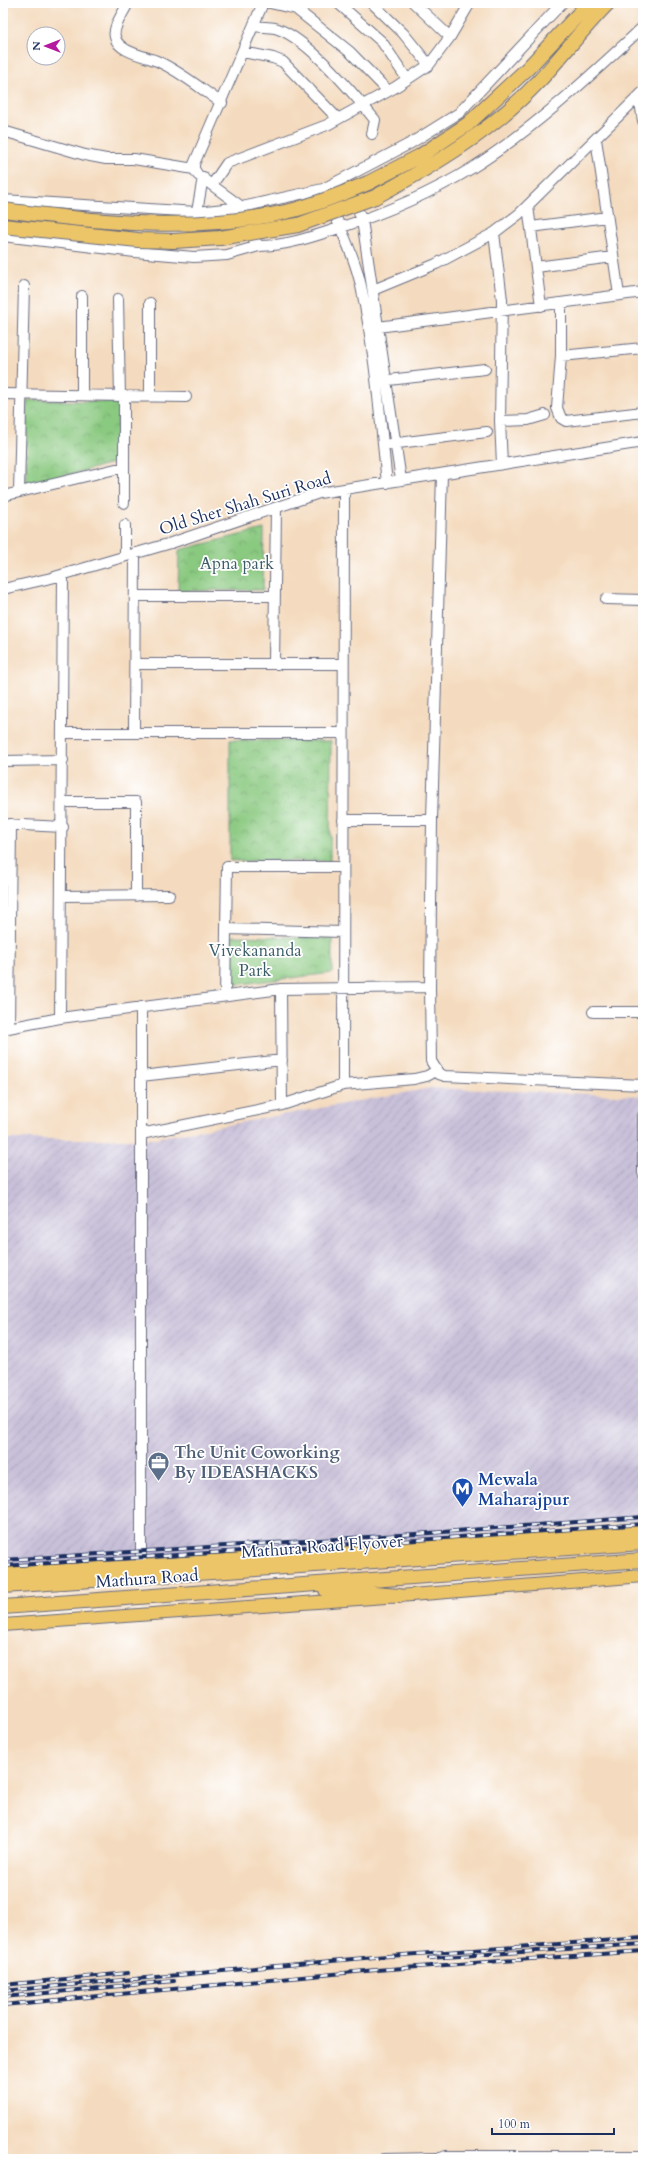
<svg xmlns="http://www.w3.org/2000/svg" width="646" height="2162" viewBox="0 0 646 2162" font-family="Cardo,serif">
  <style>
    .industrial { fill: url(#industrial-furrows) }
    .park { fill: url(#park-crowns); stroke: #527c6f }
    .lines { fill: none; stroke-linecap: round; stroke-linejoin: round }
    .minor-casing { stroke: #676b80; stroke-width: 12 }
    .major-casing { stroke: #676b80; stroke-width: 14 }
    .highway-casing { stroke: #676b80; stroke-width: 16 }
    .minor { stroke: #fff; stroke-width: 10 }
    .major { stroke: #edc569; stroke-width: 12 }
    .highway { stroke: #edc569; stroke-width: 14 }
    .rail-casing { stroke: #1b2f5e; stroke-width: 4 }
    .rail { stroke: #fff; stroke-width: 2.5; stroke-dasharray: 8; stroke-linecap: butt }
    .highway-bridge-casing { stroke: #676b80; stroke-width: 16; stroke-linecap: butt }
    .highway-bridge { stroke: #edc569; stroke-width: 14 }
    .labels { text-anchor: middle; stroke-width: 3.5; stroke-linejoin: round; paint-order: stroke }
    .street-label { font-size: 17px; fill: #1b2f5e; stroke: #fff }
    .park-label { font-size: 17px; fill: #3c5d68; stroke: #fff }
    .service-label { font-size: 17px; font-weight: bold; fill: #4e5e75; stroke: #fff; text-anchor: start }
    .transit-label { font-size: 17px; font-weight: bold; fill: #164399; stroke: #fff; text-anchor: start }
  </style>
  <defs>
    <pattern id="industrial-furrows" width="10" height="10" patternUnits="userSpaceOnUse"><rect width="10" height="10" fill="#c8bfd8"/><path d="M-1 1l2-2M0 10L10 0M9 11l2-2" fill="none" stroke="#aba4bc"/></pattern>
    <pattern id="park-crowns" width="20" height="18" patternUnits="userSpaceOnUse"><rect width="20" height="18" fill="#8ac980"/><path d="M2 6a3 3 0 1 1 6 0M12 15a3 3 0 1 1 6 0" fill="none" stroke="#70a46c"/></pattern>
  </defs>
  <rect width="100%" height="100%" fill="#fff"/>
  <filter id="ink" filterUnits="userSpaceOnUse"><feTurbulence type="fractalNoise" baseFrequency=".025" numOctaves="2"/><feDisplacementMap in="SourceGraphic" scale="8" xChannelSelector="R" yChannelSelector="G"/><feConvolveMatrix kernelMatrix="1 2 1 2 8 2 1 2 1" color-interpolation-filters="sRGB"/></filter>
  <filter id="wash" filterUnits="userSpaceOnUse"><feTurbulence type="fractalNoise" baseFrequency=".012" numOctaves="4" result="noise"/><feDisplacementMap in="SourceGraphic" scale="16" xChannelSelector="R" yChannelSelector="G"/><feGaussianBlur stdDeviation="0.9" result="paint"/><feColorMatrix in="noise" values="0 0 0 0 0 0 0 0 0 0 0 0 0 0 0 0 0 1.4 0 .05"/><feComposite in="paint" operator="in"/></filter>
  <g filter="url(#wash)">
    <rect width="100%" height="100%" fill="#f4dbbf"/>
    <path class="industrial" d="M431,1088L643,1096V1521L3,1573V1139H150Z"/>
    <path class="park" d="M27,400L118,402L117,462L26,486Z
      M264,529L263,590L178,591L179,550Z
      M230,740L331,741L330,861H230Z
      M232,936L332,938V973L232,985Z"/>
  </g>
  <g filter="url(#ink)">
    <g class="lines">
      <defs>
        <path id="minor" d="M128,3C124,12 112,27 115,37C118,52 145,56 157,61C180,71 201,89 222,103
          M270,3L296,9L350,52L388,91
          M338,3L382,42L407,79
          M372,3L403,33L429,65
          M414,3L450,37
          M562,3L459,113L411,143L323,189L242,207L250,235L259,246C285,246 312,237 336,229C382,214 430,194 472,168C534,129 589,77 643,27
          M254,26C260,27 268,27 275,28C307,37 354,94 375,120L372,134
          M243,52L273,58L283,62L338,119
          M639,96L643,121
          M3,131L85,155L106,159H134L194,169
          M596,139L619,295
          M212,185L227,163L327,125L394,88L429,65L450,37L470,3
          M353,198L362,220L401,480
          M3,200L197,212L242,207
          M331,206C342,232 355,258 361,286C375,350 380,417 387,483
          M528,206L541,306
          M242,207L198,175L194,169V164L263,3
          M197,212L203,177
          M531,227L607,217
          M494,233L502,300L500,421L502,464
          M3,236L135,252L194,257L227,255L259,246
          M536,267L613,257
          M373,290L436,264L494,233L519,214L643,92
          M82,296V395
          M118,299L120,396
          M561,303V356L557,408L561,418L566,421L643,412
          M378,327L643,292
          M561,356L643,348
          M380,381L485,369
          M3,394L186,397
          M124,396V503
          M150,396V303
          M500,421L528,420L545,415
          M390,444L487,432
          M442,474L432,820L430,987L431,1061L439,1074L445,1076L643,1085
          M19,492L24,286
          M3,496L124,467
          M125,525V556
          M63,575L60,1018L281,989L430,987
          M3,589L51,578L171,543L319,493L643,442
          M135,596H275
          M606,599L643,600
          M135,664H343
          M274,664L276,508
          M63,733H343
          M134,733L135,553
          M3,761L63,760
          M63,802H136V896
          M343,820H432
          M3,824L63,827
          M63,896L169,895
          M226,929L343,932
          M281,989L282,1105
          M225,996L227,867H343
          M141,1007V1566
          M593,1012H643
          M9,1028L11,824
          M3,1029L60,1018
          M141,1076L282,1060
          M343,1085L344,489
          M643,1116V1173
          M141,1134L282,1105L343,1085L414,1079L427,1076L436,1071
          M384,2159L439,2158
          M438,2159L446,2156H643"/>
        <path id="major" d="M6,1573L141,1566L643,1531
          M3,1625L399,1596L643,1576"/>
        <path id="highway" d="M368,183L420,156L468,124L528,68L589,3
          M375,197C435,165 493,130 540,80C563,55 584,27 608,3
          M3,1575L15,1573
          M3,1586L643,1543
          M326,1590L399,1596
          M3,1607L643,1560"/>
      </defs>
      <use href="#minor" class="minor-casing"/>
      <use href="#major" class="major-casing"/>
      <use href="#highway" class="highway-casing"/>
      <use href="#minor" class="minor"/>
      <use href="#major" class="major"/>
      <use href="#highway" class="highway"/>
      <defs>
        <path id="rail" d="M3,1560L416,1534L643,1517
          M3,1566L417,1540L643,1524
          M429,1958L643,1944
          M3,1985L128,1973
          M3,1991L375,1957L643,1938
          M3,1997L174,1981
          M3,2005L376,1970L643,1951"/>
      </defs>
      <use href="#rail" class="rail-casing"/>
      <use href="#rail" class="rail"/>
      <defs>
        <path id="highway-bridge" d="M3,210C100,222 198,234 294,210C319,203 344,193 368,183
          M3,226L138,240L174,241L220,238L298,225L375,197"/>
      </defs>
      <use href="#highway-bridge" class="highway-bridge-casing"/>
      <use href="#highway-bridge" class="highway-bridge"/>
    </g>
  </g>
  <defs>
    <symbol id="office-pin" viewBox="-11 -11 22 30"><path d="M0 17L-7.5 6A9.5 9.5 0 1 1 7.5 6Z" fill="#5c6f8a" stroke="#fff"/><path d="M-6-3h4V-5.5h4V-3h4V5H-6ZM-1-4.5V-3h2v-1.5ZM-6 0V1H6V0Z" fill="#fff"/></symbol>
    <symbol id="metro-pin" viewBox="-11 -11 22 30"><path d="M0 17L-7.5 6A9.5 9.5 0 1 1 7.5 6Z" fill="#1a4fb4" stroke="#fff"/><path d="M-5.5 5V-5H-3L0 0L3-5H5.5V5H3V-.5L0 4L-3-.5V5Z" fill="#fff"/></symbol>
  </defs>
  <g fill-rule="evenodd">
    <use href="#office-pin" x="146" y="1450" width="25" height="34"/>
    <use href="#metro-pin" x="450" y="1476" width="25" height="34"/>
  </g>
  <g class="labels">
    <g class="street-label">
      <text transform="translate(245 503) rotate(-17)" y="6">Old Sher Shah Suri Road</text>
      <text transform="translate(322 1546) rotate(-4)" y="6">Mathura Road Flyover</text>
      <text transform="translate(147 1578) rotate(-4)" y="6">Mathura Road</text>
    </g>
    <g class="park-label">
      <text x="237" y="569">Apna park</text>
      <text x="255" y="956">Vivekananda<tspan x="255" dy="20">Park</tspan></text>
    </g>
    <g class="service-label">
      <text x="174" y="1458">The Unit Coworking<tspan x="174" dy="20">By IDEASHACKS</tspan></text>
    </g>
    <g class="transit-label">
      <text x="478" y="1485">Mewala<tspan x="478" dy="20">Maharajpur</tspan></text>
    </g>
  </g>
  <rect width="646" height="2162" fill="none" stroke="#fff" stroke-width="16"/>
  <g transform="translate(46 46) rotate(270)"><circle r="19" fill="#ffffff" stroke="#a4acbf"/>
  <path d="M0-3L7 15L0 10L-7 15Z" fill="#b5179e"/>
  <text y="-6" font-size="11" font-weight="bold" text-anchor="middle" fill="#1b2f5e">N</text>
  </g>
  <path d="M492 2128v6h122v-6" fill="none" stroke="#1b2f5e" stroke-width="2"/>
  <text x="498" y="2128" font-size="12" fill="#1b2f5e" stroke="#ffffff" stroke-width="3" paint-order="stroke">100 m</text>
</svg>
